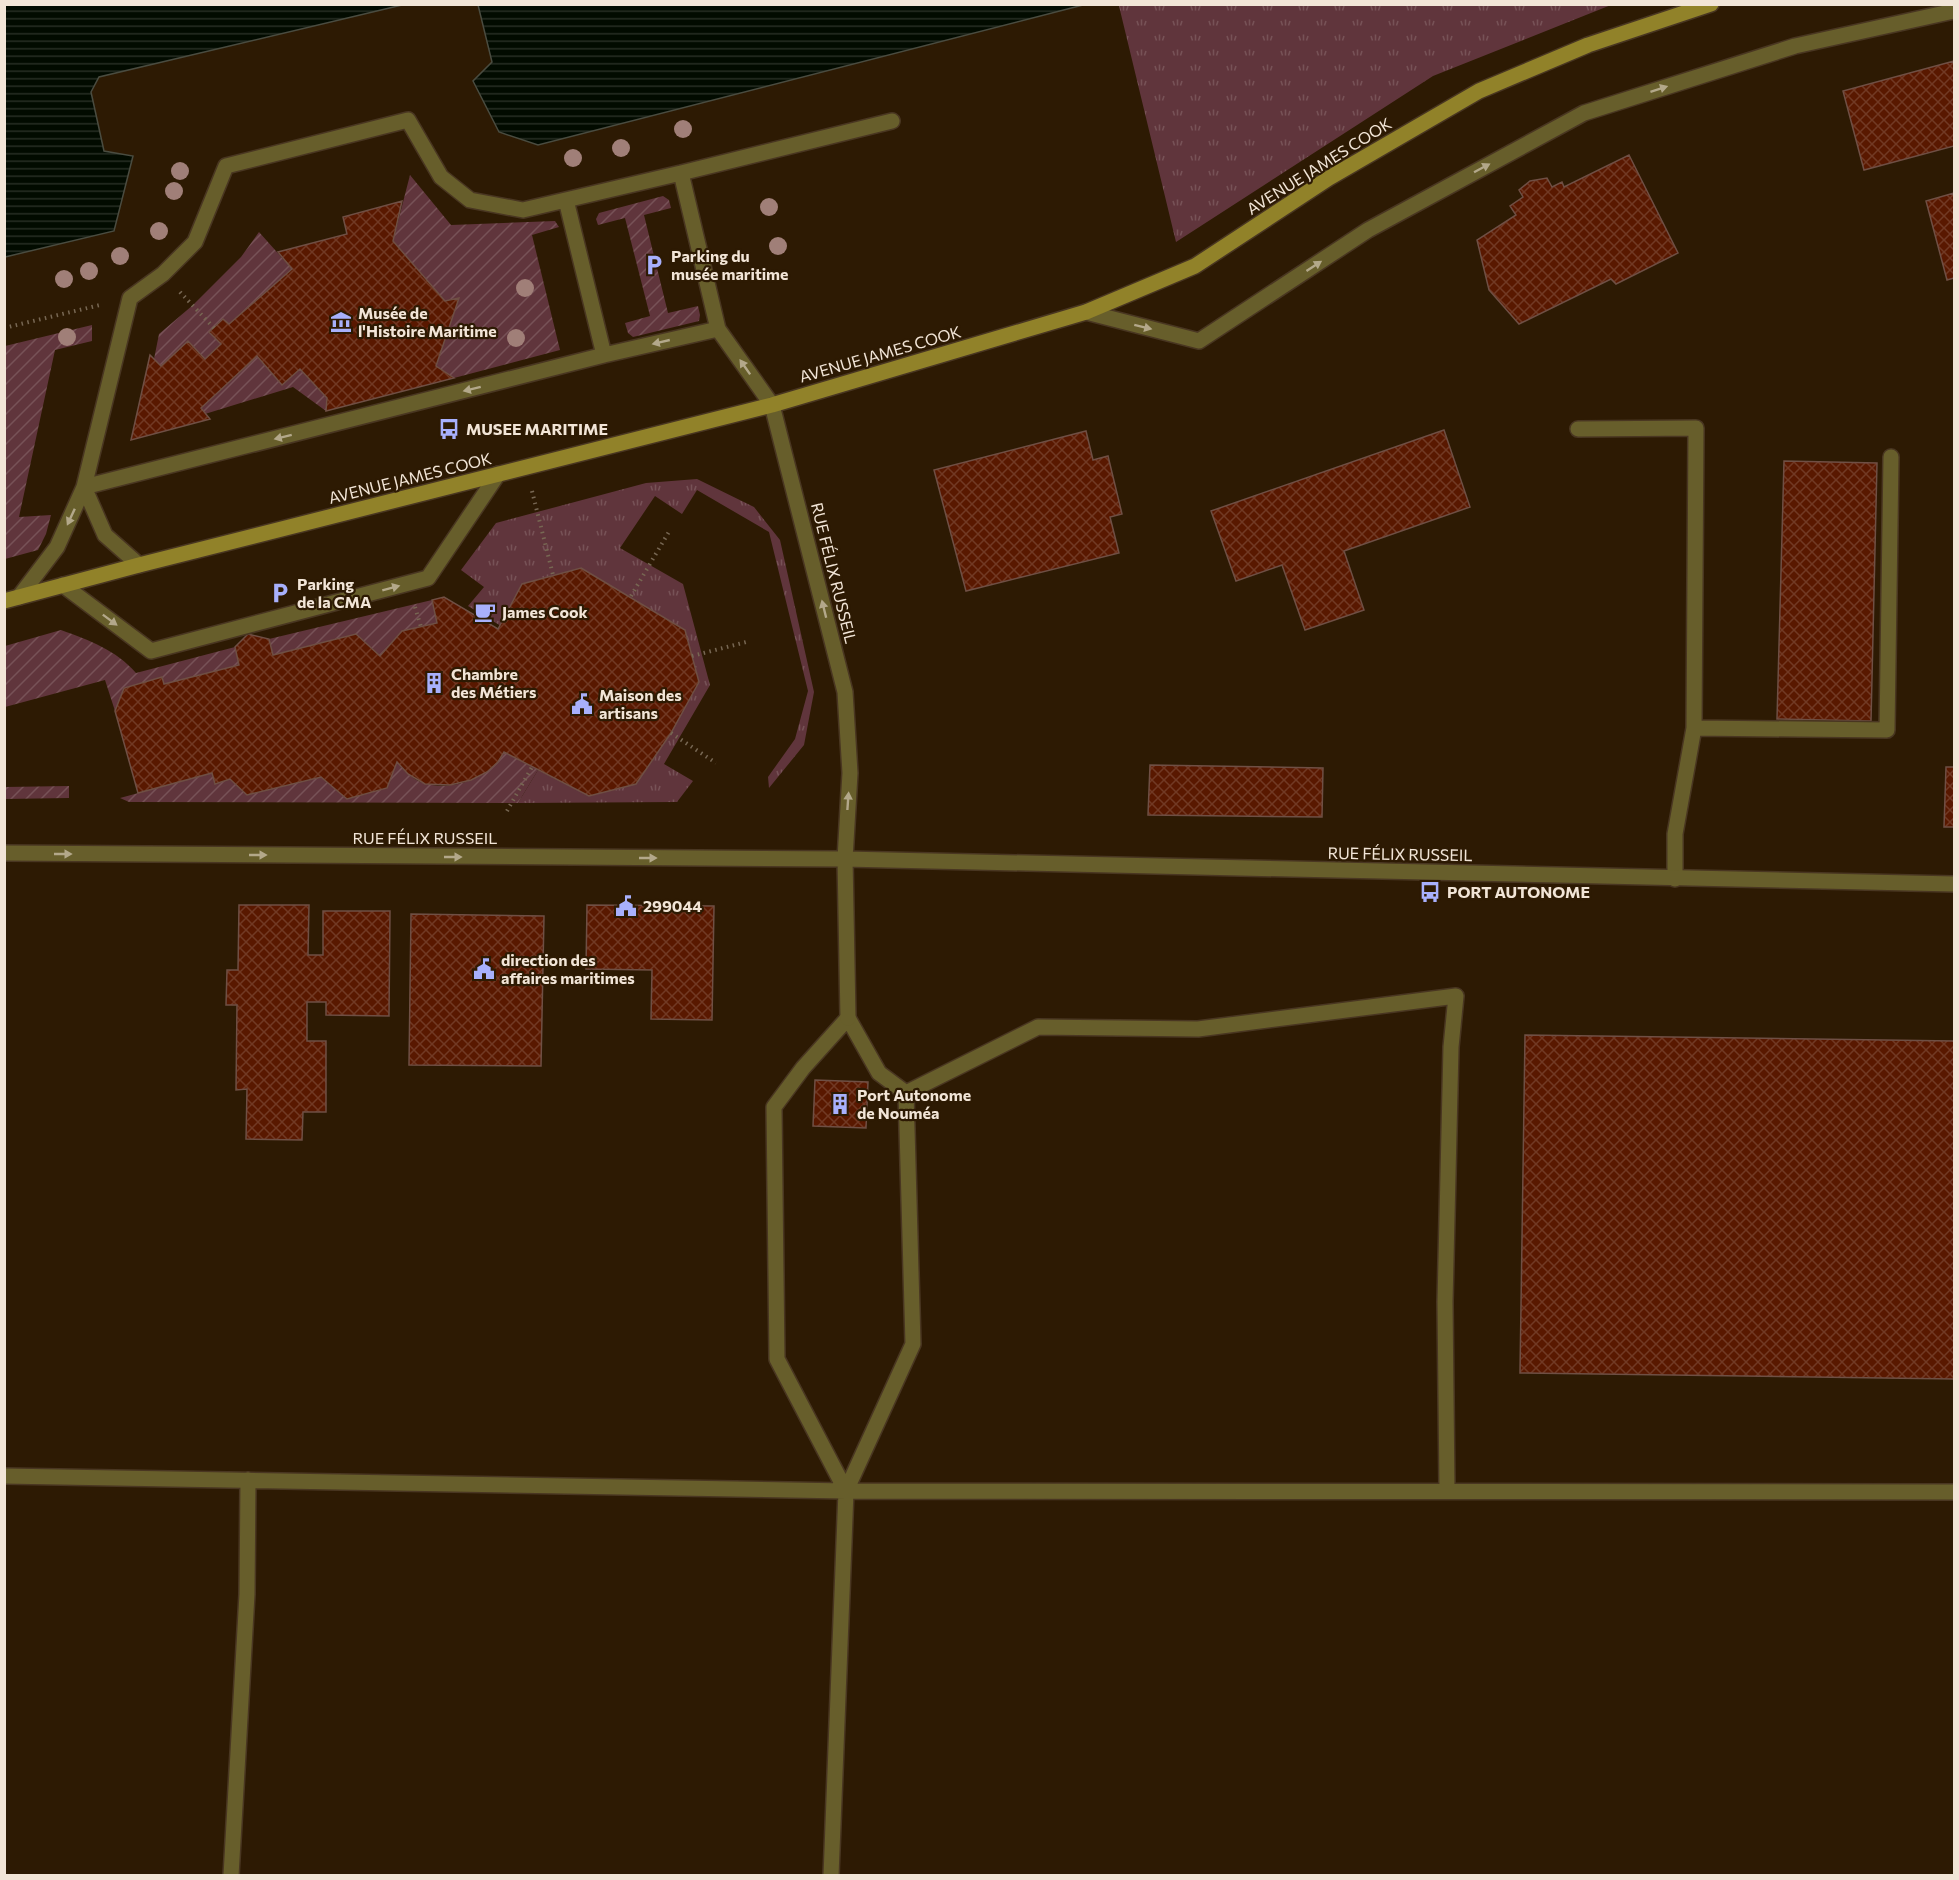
<svg xmlns="http://www.w3.org/2000/svg" width="1959" height="1880" viewBox="0 0 1959 1880" font-family="Commissioner,sans-serif">
  <style>
    .grass { fill: url(#grass-tufts) }
    .garden { fill: url(#garden-furrows) }
    .water { fill: url(#water-rules); stroke: #4a4c40; stroke-width: 1.5 }
    .building { fill: url(#building-cross-hatch); stroke: #6f4f44; stroke-width: 1.5 }
    .lines { fill: none; stroke-linecap: round; stroke-linejoin: round }
    .lane-casing { stroke: #493621; stroke-width: 18 }
    .street-casing { stroke: #493621; stroke-width: 18 }
    .secondary-casing { stroke: #493621; stroke-width: 18 }
    .path { stroke: #776753; stroke-width: 4; stroke-dasharray: 1.5 4.5; stroke-linecap: butt }
    .lane { stroke: #675e2b; stroke-width: 15 }
    .street { stroke: #675e2b; stroke-width: 15 }
    .secondary { stroke: #918229; stroke-width: 15 }
    .tree { fill: #a07f78 }
    .oneway { fill: #b3a88a }
    .labels { text-anchor: middle; stroke-width: 4.5; stroke-linejoin: round; paint-order: stroke }
    .street-label { font-size: 16px; fill: #f2e5d7; stroke: #2d1a03 }
    .poi-label { font-size: 16px; font-weight: bold; fill: #f2e5d7; stroke: #2d1a03; text-anchor: start }
  </style>
  <defs>
    <pattern id="grass-tufts" width="24" height="20" patternUnits="userSpaceOnUse" patternTransform="scale(1.5)"><rect width="24" height="20" fill="#60353c"/><path d="M3 7l-1-3M5 7V3M7 7l1-3M15 17l-1-3M17 17v-4M19 17l1-3" fill="none" stroke="#775257"/></pattern>
    <pattern id="garden-furrows" width="10" height="10" patternUnits="userSpaceOnUse" patternTransform="scale(1.5)"><rect width="10" height="10" fill="#60353c"/><path d="M-1 1l2-2M0 10L10 0M9 11l2-2" fill="none" stroke="#775257"/></pattern>
    <pattern id="water-rules" width="6" height="5" patternUnits="userSpaceOnUse" patternTransform="scale(1.5)"><rect width="6" height="5" fill="#020b00"/><path d="M0 2.5h6" fill="none" stroke="#272e24"/></pattern>
    <pattern id="building-cross-hatch" width="8" height="8" patternUnits="userSpaceOnUse" patternTransform="scale(1.5)"><rect width="8" height="8" fill="#591800"/><path d="M0 0l8 8M0 8l8-8" fill="none" stroke="#713924"/></pattern>
  </defs>
  <rect width="100%" height="100%" fill="#2d1a03"/>
  <path class="grass" d="M1125,5V4L1611,5L1433,76L1176,242L1119,6Z
    M697,479L754,507L780,540L814,692L804,745L769,788L768,777L795,739L808,691L769,532L697,490L682,514L655,496L620,548L683,584L710,685L664,764L693,781L677,802L518,803L538,770L589,796L636,784L671,733L699,682L685,630L581,568L522,584L501,626L468,606L484,587L461,570L496,523L646,483Z"/>
  <path class="garden" d="M410,175L451,225L555,221L559,227L532,235L560,350L454,378L436,366L459,298L445,301L393,241Z
    M663,196L669,200L671,208L644,215L668,313L698,306L700,315L699,321L633,337L628,333L625,323L650,316L625,218L598,225L596,219L599,213Z
    M259,232L292,269L229,324L214,328L210,331L221,344L205,359L188,341L161,366L154,359L159,334L193,305L241,257Z
    M92,325V341L55,350L19,517L51,515L46,534L38,550L5,559V346Z
    M257,356L282,385L300,369L327,398L326,411L293,387L205,414L201,408Z
    M432,600L437,623L402,631L380,656L356,634L273,655L269,639Z
    M61,630C89,640 116,650 136,673L235,647L239,665L164,684L162,677L124,688L115,711L105,680L5,707V646Z
    M504,752L538,770L518,803L129,802L120,798L212,773L215,784L230,779L247,795L321,777L347,799L387,788L397,762C404,770 415,782 426,784C455,791 490,777 504,752Z
    M69,786V798L5,799V787Z"/>
  <path class="water" d="M4,5L5,4L402,5L99,77L91,92L104,151L133,156L114,231L5,257Z
    M478,5V4L1083,5L538,145L499,132L473,81L492,62Z"/>
  <path class="building" d="M1954,61V146L1864,170L1843,91Z
    M1629,155L1678,253L1616,284L1611,279L1519,324L1489,290L1477,240L1516,215L1510,206L1523,197L1519,190L1530,181L1547,178L1552,187L1562,182L1564,187Z
    M1954,193V278L1947,280L1926,201Z
    M402,201L393,241L445,301L459,298L436,366L454,378L326,411L327,398L300,369L282,385L257,356L201,408L210,419L131,440L150,355L161,366L188,341L205,359L221,344L209,332L223,319L229,324L292,269L278,252L347,234L343,217Z
    M1444,430L1470,507L1344,551L1364,610L1305,630L1282,565L1236,581L1211,511Z
    M1086,431L1093,460L1108,456L1122,514L1110,517L1119,553L966,591L934,470Z
    M1784,461L1877,463L1871,721L1777,719Z
    M581,568L685,630L699,682L671,733L636,784L589,796L504,752L498,762L487,772L471,780L450,785L425,784L408,774L397,762L387,788L347,799L321,777L247,795L230,779L215,784L212,773L138,793L115,711L124,688L162,677L164,684L239,665L235,647L248,634L269,639L273,655L356,634L380,656L402,631L437,623L432,600L444,597L498,629L522,584Z
    M1150,765L1323,768L1322,817L1148,815Z
    M1946,767H1954V827H1944Z
    M239,905H309L308,955H323V911H390L389,1016L326,1015V1002H307V1041H326V1112H303L302,1140L246,1139L247,1089L236,1090L237,1005H226L227,970H238Z
    M587,905L714,906L712,1020L651,1019L652,970L586,969Z
    M411,914L544,916L541,1066L409,1065Z
    M1525,1035L1954,1041V1379L1520,1373Z
    M815,1080L868,1082L866,1128L813,1126Z"/>
  <g class="lines">
    <defs>
      <path id="lane" d="M681,173L718,329L772,405
        M566,200L604,355
        M1086,312L1199,341L1368,230L1584,113L1795,46L1954,11
        M1578,429L1696,428L1694,728L1675,834V879
        M139,565L105,535L84,487L130,298L163,274L195,242L226,166L408,120L441,177L470,200L523,210L681,173L892,121
        M63,585L151,651L428,578L498,474
        M19,597L57,547L84,487L604,355L718,329
        M1694,728L1887,730L1891,457
        M906,1093L1038,1027L1198,1029L1456,996L1451,1047L1445,1302L1447,1491
        M4,1476L846,1491L1954,1492
        M231,1876L247,1594L248,1480
        M831,1876L846,1491L913,1344L906,1093L879,1073L848,1018L803,1068L774,1107L777,1359L846,1491"/>
      <path id="street" d="M772,405L845,692L850,773L845,859L848,1018
        M4,853L845,859L1954,884"/>
      <path id="secondary" d="M4,601L139,565L772,405L1086,312L1195,266L1329,178L1479,91L1588,45L1711,4"/>
    </defs>
    <use href="#lane" class="lane-casing"/>
    <use href="#street" class="street-casing"/>
    <use href="#secondary" class="secondary-casing"/>
    <path class="path" d="M180,292L214,328
      M4,328L100,305
      M532,491L553,575
      M631,596L670,530
      M415,607L421,627
      M692,656L746,642
      M671,733L716,763
      M507,811L532,767"/>
    <use href="#lane" class="lane"/>
    <use href="#street" class="street"/>
    <use href="#secondary" class="secondary"/>
  </g>
  <g class="tree">
    <circle cx="683" cy="129" r="9"/>
    <circle cx="621" cy="148" r="9"/>
    <circle cx="573" cy="158" r="9"/>
    <circle cx="180" cy="171" r="9"/>
    <circle cx="174" cy="191" r="9"/>
    <circle cx="769" cy="207" r="9"/>
    <circle cx="159" cy="231" r="9"/>
    <circle cx="778" cy="246" r="9"/>
    <circle cx="120" cy="256" r="9"/>
    <circle cx="89" cy="271" r="9"/>
    <circle cx="64" cy="279" r="9"/>
    <circle cx="525" cy="288" r="9"/>
    <circle cx="67" cy="337" r="9"/>
    <circle cx="516" cy="338" r="9"/>
  </g>
  <defs><path id="oneway-solid" d="M-6-.8H1V-3.2L6.5 0L1 3.2V.8H-6Z" transform="scale(1.5)"/></defs>
  <g class="oneway">
    <use href="#oneway-solid" transform="translate(1659 89) rotate(-18)"/>
    <use href="#oneway-solid" transform="translate(1482 168) rotate(-28)"/>
    <use href="#oneway-solid" transform="translate(1314 266) rotate(-33)"/>
    <use href="#oneway-solid" transform="translate(1143 327) rotate(14)"/>
    <use href="#oneway-solid" transform="translate(661 342) rotate(167)"/>
    <use href="#oneway-solid" transform="translate(745 367) rotate(-125)"/>
    <use href="#oneway-solid" transform="translate(472 389) rotate(166)"/>
    <use href="#oneway-solid" transform="translate(283 437) rotate(166)"/>
    <use href="#oneway-solid" transform="translate(71 517) rotate(115)"/>
    <use href="#oneway-solid" transform="translate(391 588) rotate(-15)"/>
    <use href="#oneway-solid" transform="translate(824 609) rotate(-104)"/>
    <use href="#oneway-solid" transform="translate(110 620) rotate(37)"/>
    <use href="#oneway-solid" transform="translate(848 801) rotate(-86)"/>
    <use href="#oneway-solid" transform="translate(63 854)"/>
    <use href="#oneway-solid" transform="translate(258 855)"/>
    <use href="#oneway-solid" transform="translate(453 857)"/>
    <use href="#oneway-solid" transform="translate(648 858)"/>
  </g>
  <defs>
    <symbol id="parking-bare" viewBox="-9 -9 18 18"><path d="M-3.5-5.5H1a3.5 3.5 0 0 1 0 7H-1V5.5H-3.5ZM-1-3.4V-.6H.8a1.4 1.4 0 0 0 0-2.8Z" fill="#a8b0fc" stroke="#2d1a03" stroke-width="2.5" paint-order="stroke"/></symbol>
    <symbol id="museum-bare" viewBox="-9 -9 18 18"><path d="M0-6L6-3V-2H-6V-3ZM-5-1h2V3h-2ZM-1-1h2V3h-2ZM3-1h2V3H3ZM-6 4H6V6H-6Z" fill="#a8b0fc" stroke="#2d1a03" stroke-width="2.5" paint-order="stroke"/></symbol>
    <symbol id="bus-bare" viewBox="-9 -9 18 18"><path d="M-5-6H5V4H4V6H2V4H-2V6H-4V4H-5ZM-3.5-4V0h7V-4ZM-3.5 1.2v1.5H-2V1.2ZM2 1.2v1.5H3.5V1.2Z" fill="#a8b0fc" stroke="#2d1a03" stroke-width="2.5" paint-order="stroke"/></symbol>
    <symbol id="cafe-bare" viewBox="-9 -9 18 18"><path d="M-5.5-4.5H6V0H3Q3 3.5 0 3.5H-2.5Q-5.5 3.5-5.5 0ZM3-3.2v2h1.7v-2ZM-6 4.5H4V6H-6Z" fill="#a8b0fc" stroke="#2d1a03" stroke-width="2.5" paint-order="stroke"/></symbol>
    <symbol id="building-bare" viewBox="-9 -9 18 18"><path d="M-4-6H4V6H1V3H-1V6H-4ZM-2.5-4.3h1.7v1.8h-1.7ZM.8-4.3h1.7v1.8H.8ZM-2.5-1h1.7V.8h-1.7ZM.8-1h1.7V.8H.8Z" fill="#a8b0fc" stroke="#2d1a03" stroke-width="2.5" paint-order="stroke"/></symbol>
    <symbol id="civic-bare" viewBox="-9 -9 18 18"><path d="M-.6-6.5H3V-4.5H.6V-3L4-1V1h2V6H-6V1h2V-1L-.6-3ZM-1.2 2.5V6h2.4V2.5Z" fill="#a8b0fc" stroke="#2d1a03" stroke-width="2.5" paint-order="stroke"/></symbol>
  </defs>
  <g fill-rule="evenodd">
    <use href="#parking-bare" x="639" y="250" width="30" height="30"/>
    <use href="#museum-bare" x="326" y="307" width="30" height="30"/>
    <use href="#bus-bare" x="434" y="414" width="30" height="30"/>
    <use href="#parking-bare" x="265" y="578" width="30" height="30"/>
    <use href="#cafe-bare" x="470" y="597" width="30" height="30"/>
    <use href="#building-bare" x="419" y="668" width="30" height="30"/>
    <use href="#civic-bare" x="567" y="689" width="30" height="30"/>
    <use href="#bus-bare" x="1415" y="877" width="30" height="30"/>
    <use href="#civic-bare" x="611" y="891" width="30" height="30"/>
    <use href="#civic-bare" x="469" y="954" width="30" height="30"/>
    <use href="#building-bare" x="825" y="1089" width="30" height="30"/>
  </g>
  <g class="labels">
    <g class="street-label">
      <text transform="translate(1319 166) rotate(-32)" y="6">AVENUE JAMES COOK</text>
      <text transform="translate(880 354) rotate(-16)" y="6">AVENUE JAMES COOK</text>
      <text transform="translate(410 478) rotate(-14)" y="6">AVENUE JAMES COOK</text>
      <text transform="translate(834 573) rotate(76)" y="6">RUE FÉLIX RUSSEIL</text>
      <text x="425" y="844">RUE FÉLIX RUSSEIL</text>
      <text transform="translate(1400 854) rotate(1)" y="6">RUE FÉLIX RUSSEIL</text>
    </g>
    <g class="poi-label">
      <text x="671" y="262">Parking du<tspan x="671" dy="18">musée maritime</tspan></text>
      <text x="358" y="319">Musée de<tspan x="358" dy="18">l'Histoire Maritime</tspan></text>
      <text x="466" y="435">MUSEE MARITIME</text>
      <text x="297" y="590">Parking<tspan x="297" dy="18">de la CMA</tspan></text>
      <text x="502" y="618">James Cook</text>
      <text x="451" y="680">Chambre<tspan x="451" dy="18">des Métiers</tspan></text>
      <text x="599" y="701">Maison des<tspan x="599" dy="18">artisans</tspan></text>
      <text x="1447" y="898">PORT AUTONOME</text>
      <text x="643" y="912">299044</text>
      <text x="501" y="966">direction des<tspan x="501" dy="18">affaires maritimes</tspan></text>
      <text x="857" y="1101">Port Autonome<tspan x="857" dy="18">de Nouméa</tspan></text>
    </g>
  </g>
  <rect width="1959" height="1880" fill="none" stroke="#f2e5d7" stroke-width="12"/>
</svg>
